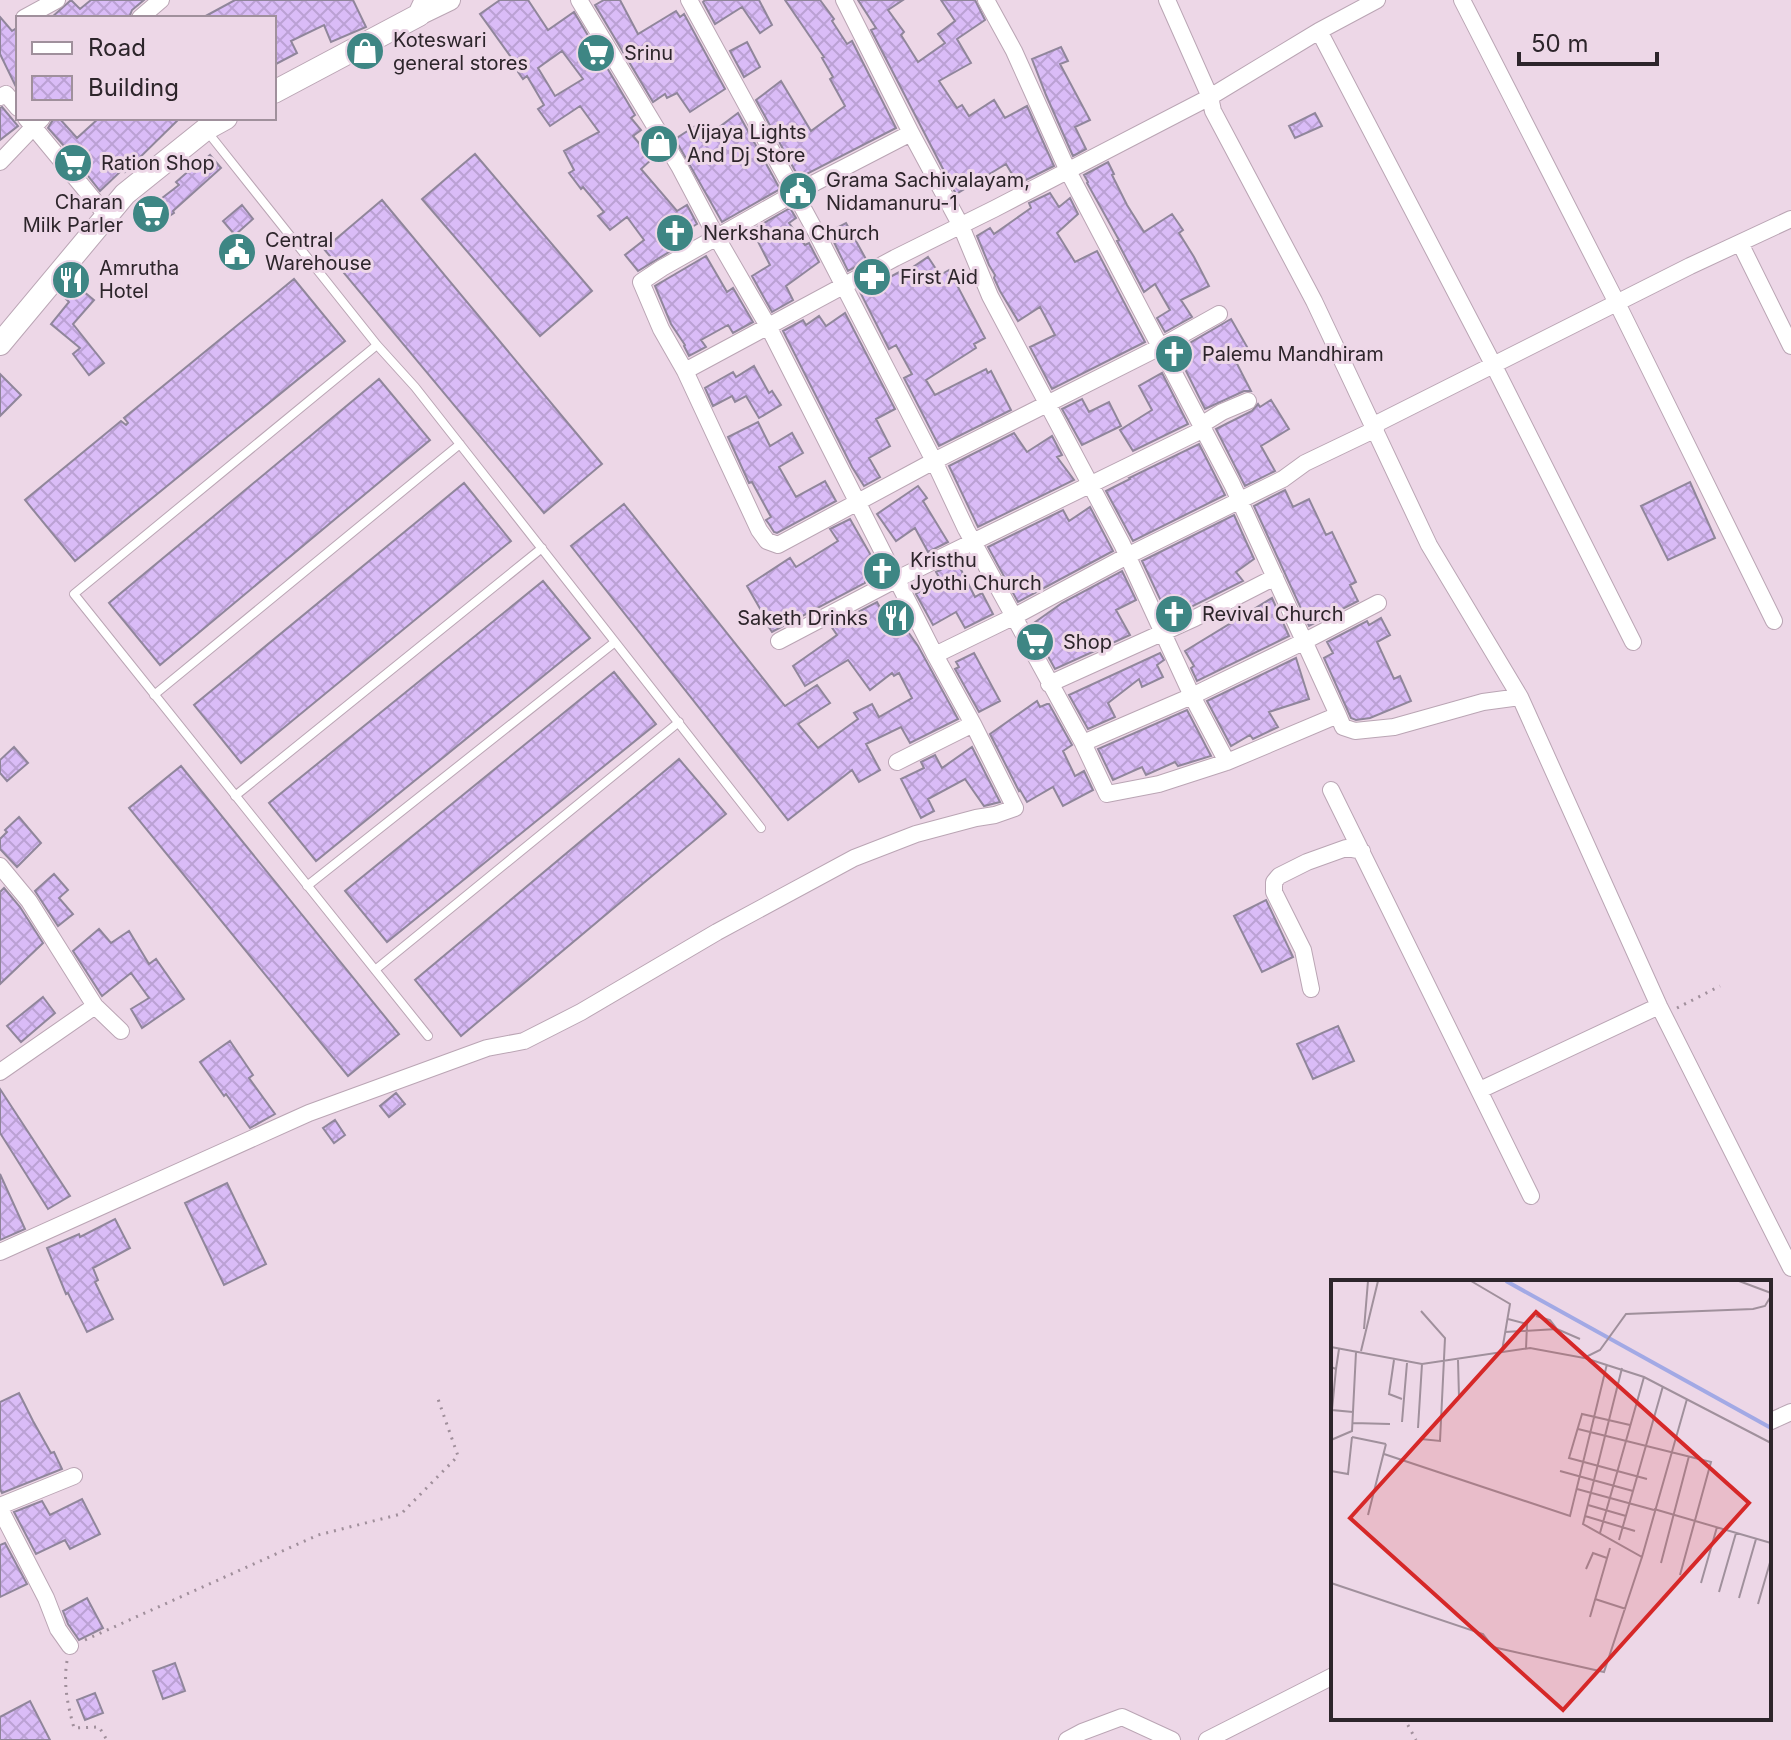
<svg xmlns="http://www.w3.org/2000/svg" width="1791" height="1740" viewBox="0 0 1791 1740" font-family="Inter,sans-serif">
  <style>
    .building { fill: url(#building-cross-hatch); stroke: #90869b; stroke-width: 2; fill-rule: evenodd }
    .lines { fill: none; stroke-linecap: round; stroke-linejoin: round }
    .service-casing { stroke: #baa5b4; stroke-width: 10 }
    .minor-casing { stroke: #baa5b4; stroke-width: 18 }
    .tertiary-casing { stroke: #baa5b4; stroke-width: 22 }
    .secondary-casing { stroke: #baa5b4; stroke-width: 24 }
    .path { stroke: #a08f9b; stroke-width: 3; stroke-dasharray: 2 6; stroke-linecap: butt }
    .service { stroke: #fff; stroke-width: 8 }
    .minor { stroke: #fff; stroke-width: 16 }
    .tertiary { stroke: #fff; stroke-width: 20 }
    .secondary { stroke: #fff; stroke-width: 22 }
    .labels { text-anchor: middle; stroke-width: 6; stroke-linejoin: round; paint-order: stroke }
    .poi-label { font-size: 20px; fill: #2d252b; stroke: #edd7e7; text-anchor: start }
    .inset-river { fill: none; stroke: #a2a9e5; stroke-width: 4 }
    .inset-road { fill: none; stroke: #a0909c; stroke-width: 2 }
    .view { fill: #d62828; fill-opacity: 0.15; stroke: #d62828; stroke-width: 4 }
    .inset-edge { fill: none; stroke: #2d252b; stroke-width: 4 }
  </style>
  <defs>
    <pattern id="building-cross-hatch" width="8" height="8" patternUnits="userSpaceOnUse" patternTransform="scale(2)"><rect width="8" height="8" fill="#dabcf7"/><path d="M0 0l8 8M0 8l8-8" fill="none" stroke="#bba1d4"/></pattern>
  </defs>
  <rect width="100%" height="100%" fill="#edd7e7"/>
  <path class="building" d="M71,0L80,9L91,0H144L132,10L129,18H51Z
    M235,0H353L366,27L331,42L324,25L291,41L297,53L274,65V18H202Z
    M500,0H528L548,30L574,12L635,115L631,118L641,130L633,136L652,159L641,169L677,211L687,205L697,224L682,233L687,241L638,271L625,255L644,240L627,217L610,230L598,216L604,212L583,187L581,189L569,173L574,170L564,151L599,132L580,106L550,126L538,109L544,105L527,76L523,79L514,66L516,64L480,14ZM562,51L583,79L555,96L538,68Z
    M604,0H620L638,34L676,11L680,17L684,14L725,89L690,112L677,93L667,98L665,94L653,102L595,5Z
    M705,0H759L772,25L760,33L742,7L715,24L703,2Z
    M785,0H820L834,19L832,21L847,44L852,41L896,128L799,178L756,100L781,81L811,131L845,106L830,79L833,77L822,58L824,57Z
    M858,0H903L888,10L904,32L901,35L918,62L945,43L938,34L955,21L941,0H975L985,20L957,39L971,63L939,81L957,108L962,105L969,116L994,100L1005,118L1027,106L1054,166L1018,184L1006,164L956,194L871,30L876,28Z
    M0,17L12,31L18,27V91L0,54Z
    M747,42L760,67L744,77L730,51Z
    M1061,47L1068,61L1060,64L1090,120L1075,127L1086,149L1073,156L1046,95L1032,59Z
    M2,107L18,126L0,140V108Z
    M738,113L780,189L722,222L675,139L694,127L702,140Z
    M1315,113L1322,126L1295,138L1289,126Z
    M54,118H59L77,138L99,118H180L125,172L123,169L100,191L85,172L86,171L48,128Z
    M475,154L592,291L540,336L422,199Z
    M210,155L221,168L173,211L174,213L150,229L140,215L179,185L176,182L192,168L193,170Z
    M1108,162L1114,174L1112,175L1127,205L1144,232L1172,214L1183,230L1179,233L1194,257L1209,286L1181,300L1192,317L1165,332L1157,318L1170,310L1155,284L1144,292L1117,241L1119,240L1087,183L1088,182L1084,175Z
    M1050,193L1059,207L1070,198L1078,214L1057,233L1075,262L1097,251L1145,342L1052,389L1030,347L1055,335L1040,307L1018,321L1000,291L994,278L995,275L989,265L977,236L990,228L994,234L1031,208L1029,203Z
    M382,200L602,464L544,513L324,249Z
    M242,205L253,219L235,235L223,221Z
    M790,208L796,218L789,223L805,245L809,243L819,262L786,286L793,300L772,312L752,276L770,265L752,230Z
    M846,223L867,261L848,271L829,232Z
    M706,256L727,292L733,288L753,322L733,333L728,325L701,340L706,347L689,356L684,346L685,345L671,324L655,286Z
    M928,257L940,275L949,270L985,338L974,344L976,348L926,380L935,395L986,369L988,373L991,371L1011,410L939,446L904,378L912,374L896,345L889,349L859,290L878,280L879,283L903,270L904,273Z
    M294,279L345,341L75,561L25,500L121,421L126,425L128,423L124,418Z
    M77,286L94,300L73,324L104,363L89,375L73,354L80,348L51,324L69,302L66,299Z
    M845,313L895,409L876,419L890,446L869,458L880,477L864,486L852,467L783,331L803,320L806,325L819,316L826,326Z
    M1231,319L1250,352L1235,360L1251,391H1244L1205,409L1176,351Z
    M754,366L769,393L772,391L781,405L759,418L746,396L735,402L732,396L713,406L705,388L733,372L736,377Z
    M1162,373L1188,424L1133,451L1120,430L1152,410L1139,386Z
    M0,374L21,395L0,416Z
    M379,379L430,440L160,665L109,603Z
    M1082,399L1089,412L1109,402L1121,426L1082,445L1062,409Z
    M1271,400L1289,429L1261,446L1275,471L1245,486L1216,429L1252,411L1258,404L1260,407Z
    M758,422L770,446L792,433L803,453L779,467L796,497L825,481L836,501L777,533L774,532L769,524L766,520L771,517L752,482L749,483L728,437Z
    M1014,433L1027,452L1052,436L1062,455L1057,457L1074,480L978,527L949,466Z
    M1199,444L1225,495L1133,541L1106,491L1130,479L1129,478Z
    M1690,482L1715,538L1668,560L1641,506Z
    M464,483L511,541L241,763L194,705Z
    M918,486L927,498L923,501L948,542L928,552L915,528L896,541L877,514Z
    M1285,490L1293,507L1309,499L1326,535L1332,532L1356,582L1350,585L1358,601L1309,626L1254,506Z
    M624,504L785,706L817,685L830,703L798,724L818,748L858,719L854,713L872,704L879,717L912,698L899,673L894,676L892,673L870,690L848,660L805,686L793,666L837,635L831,626L877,602L883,613L891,608L918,646L958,719L910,743L901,727L866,744L880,770L859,782L852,770L788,820L571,546Z
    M1090,507L1113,551L1018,602L988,547L1063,510L1069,521Z
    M1234,515L1254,559L1236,572L1243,581L1169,618L1142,561Z
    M850,519L881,573L865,582V583L772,632L764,620L766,619L747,586L790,558L796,567L838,541L830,529Z
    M957,562L975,597L982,593L993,614L965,628L956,612L933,625L916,594L940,579L936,572Z
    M1122,571L1136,600L1116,610L1130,635L1055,669L1031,625L1062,603Z
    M543,581L590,638L316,861L269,803Z
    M1272,598L1289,636L1197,681L1191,668L1194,666L1185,651Z
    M1381,618L1390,635L1377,642L1394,679L1400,676L1411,701L1370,718L1356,720L1351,718L1324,658L1333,653L1327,642L1367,621L1369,625Z
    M974,653L1000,701L979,712L955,669L959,667L956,662Z
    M1160,653L1164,660L1157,665L1163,677L1142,687L1139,679L1108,703L1115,717L1088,729L1069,695Z
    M1296,658L1309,699L1269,712L1278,727L1253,739L1250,735L1231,746L1207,701Z
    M614,672L656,724L387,942L345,891Z
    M1037,701L1040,707L1047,704H1049L1072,745L1063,751L1075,776L1084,771L1093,790L1063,806L1053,787L1027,802L1020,790L1019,791L990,734Z
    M1187,710L1211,756L1178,766L1175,762L1146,775L1142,767L1113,780L1098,749Z
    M14,747L28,763L7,781L0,773V760Z
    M972,747L1000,802L984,806L965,779L928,799L934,811L921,818L901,779L924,768L921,762L935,755L942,768Z
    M679,759L726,814L461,1036L415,980Z
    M181,766L399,1034L348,1076L129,808Z
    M19,817L41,843L17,867L0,849V839L7,832L5,830Z
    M54,874L68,890L59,898L73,914L58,926L35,891Z
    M4,888L20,907L43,943L0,984V892Z
    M1266,900L1293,957L1262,972L1234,916Z
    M99,929L111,943L129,931L149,964L156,959L184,999L142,1028L131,1009L149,998L131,973L102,996L73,951Z
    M43,997L55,1013L21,1042L7,1026Z
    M1338,1026L1354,1061L1313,1079L1297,1044Z
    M230,1041L253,1075L249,1078L275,1114L250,1128L226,1094L224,1096L200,1062Z
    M0,1089L70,1196L48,1209L0,1133Z
    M396,1093L405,1104L389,1117L380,1106Z
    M335,1120L345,1135L334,1143L323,1128Z
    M0,1174L25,1229L0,1240Z
    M227,1183L266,1264L224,1285L185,1203Z
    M115,1219L130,1248L93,1268L98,1280L95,1282L113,1319L87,1332L68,1293L66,1294L47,1248L79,1234L80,1237Z
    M19,1393L33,1421L51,1453L54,1452L62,1469L2,1493L0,1489V1402Z
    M82,1499L100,1534L70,1549L65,1540L36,1554L14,1512L42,1501L50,1515Z
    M5,1543L27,1584L0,1597V1545Z
    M87,1598L103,1628L79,1640L68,1624L63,1611Z
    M175,1663L185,1691L163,1699L153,1671Z
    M95,1693L103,1713L85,1720L77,1700Z
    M30,1701L50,1740H0V1717Z"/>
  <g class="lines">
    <defs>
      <path id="service" d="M206,130L377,345L415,387L761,828
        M377,345L74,594L428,1036
        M154,695L460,444
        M235,796L542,548
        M307,886L615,642
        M375,970L679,722"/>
      <path id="minor" d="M689,0L816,232L934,461L966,529L1083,743L1107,794L1159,784L1227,762L1338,715L1343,727L1355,731L1394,727L1483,702L1520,697L1429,545L1314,301L1213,111L1210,97L1167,0
        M844,0L911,133L961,226L990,296L1122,544L1192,696L1227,762
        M986,0L1014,51L1068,171L1232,484L1338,715
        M1462,0L1617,303L1774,621
        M24,18L57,0
        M140,18L161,0
        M1319,31L1493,364L1633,642
        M0,97L6,94L18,108
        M26,118L107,216
        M911,133L795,193L662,268L641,282L661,329L685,371L759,530L767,541L778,545L934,461L1160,347L1219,314
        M0,162L42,118
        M1740,243L1791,346
        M685,371L895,258L994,209L1210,97L1319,31L1377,0
        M1201,425L1222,412L1248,401
        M1374,425L1690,266L1791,219
        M779,641L897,579L1204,429
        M935,655L1015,616L1127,556L1283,479L1305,463L1376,429
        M1049,684L1195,618L1275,577
        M1520,697L1659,1006L1791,1268
        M1083,743L1192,696L1305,641L1378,603
        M897,762L973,724
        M1331,790L1531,1196
        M0,866L29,901L95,1006L0,1072
        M1311,989L1303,950L1274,892V882L1279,876L1307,862L1346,848L1362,851
        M95,1006L121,1031
        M1480,1090L1659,1006
        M0,1252L309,1113L487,1048L524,1041L581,1012L717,932L854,858L916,834L976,818L995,815L1015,808L973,724L935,655L768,326L717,238L679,166L579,0
        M1769,1422L1791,1412
        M0,1506L74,1476
        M0,1509L46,1598L58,1629L70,1646
        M1067,1740L1082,1732L1122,1717L1172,1740
        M1207,1740L1333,1676"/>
      <path id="tertiary" d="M419,15L450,0"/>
      <path id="secondary" d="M274,92L419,15L426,0
        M0,344L125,194L206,129L226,118"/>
    </defs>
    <use href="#service" class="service-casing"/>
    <use href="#minor" class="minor-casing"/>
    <use href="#tertiary" class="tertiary-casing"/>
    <use href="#secondary" class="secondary-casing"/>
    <path class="path" d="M1677,1008L1720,986
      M85,1640L318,1535L401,1514L458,1456L438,1399
      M67,1661C63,1685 68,1706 74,1728L99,1727L107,1740
      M1404,1718L1416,1740"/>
    <use href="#service" class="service"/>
    <use href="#minor" class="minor"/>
    <use href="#tertiary" class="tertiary"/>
    <use href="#secondary" class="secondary"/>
  </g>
  <defs>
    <symbol id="shop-disc" viewBox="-11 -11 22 22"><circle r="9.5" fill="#3e8684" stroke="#edd7e7"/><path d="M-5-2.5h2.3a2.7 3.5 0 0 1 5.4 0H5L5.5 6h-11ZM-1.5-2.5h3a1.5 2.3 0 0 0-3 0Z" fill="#fff"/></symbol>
    <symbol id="supermarket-disc" viewBox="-11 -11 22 22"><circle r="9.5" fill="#3e8684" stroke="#edd7e7"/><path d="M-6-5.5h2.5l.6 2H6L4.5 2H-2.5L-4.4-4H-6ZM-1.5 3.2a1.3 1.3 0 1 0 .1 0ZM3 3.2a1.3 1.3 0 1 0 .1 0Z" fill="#fff"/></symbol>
    <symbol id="civic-disc" viewBox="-11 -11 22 22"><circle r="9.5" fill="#3e8684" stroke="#edd7e7"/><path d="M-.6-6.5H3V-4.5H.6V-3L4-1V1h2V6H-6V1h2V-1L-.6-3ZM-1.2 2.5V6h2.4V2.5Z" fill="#fff"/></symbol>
    <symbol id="church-disc" viewBox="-11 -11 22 22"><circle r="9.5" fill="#3e8684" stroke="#edd7e7"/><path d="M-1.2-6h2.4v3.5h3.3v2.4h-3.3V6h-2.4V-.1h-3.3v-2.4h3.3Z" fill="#fff"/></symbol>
    <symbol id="pharmacy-disc" viewBox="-11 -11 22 22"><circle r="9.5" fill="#3e8684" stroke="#edd7e7"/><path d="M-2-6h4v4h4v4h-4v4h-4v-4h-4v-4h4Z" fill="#fff"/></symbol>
    <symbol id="restaurant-disc" viewBox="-11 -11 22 22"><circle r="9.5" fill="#3e8684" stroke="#edd7e7"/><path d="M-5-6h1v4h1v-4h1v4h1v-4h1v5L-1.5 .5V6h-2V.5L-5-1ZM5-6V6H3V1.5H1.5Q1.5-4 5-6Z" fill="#fff"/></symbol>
  </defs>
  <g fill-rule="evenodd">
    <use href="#shop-disc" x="343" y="29" width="44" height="44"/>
    <use href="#supermarket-disc" x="574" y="31" width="44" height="44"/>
    <use href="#shop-disc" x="637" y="122" width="44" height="44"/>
    <use href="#supermarket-disc" x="51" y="141" width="44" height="44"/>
    <use href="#civic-disc" x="776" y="169" width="44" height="44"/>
    <use href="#supermarket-disc" x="129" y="192" width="44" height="44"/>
    <use href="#church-disc" x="653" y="211" width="44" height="44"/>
    <use href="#civic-disc" x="215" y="230" width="44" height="44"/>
    <use href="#pharmacy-disc" x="850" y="255" width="44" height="44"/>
    <use href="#restaurant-disc" x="49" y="258" width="44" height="44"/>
    <use href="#church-disc" x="1152" y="332" width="44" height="44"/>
    <use href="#church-disc" x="860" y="549" width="44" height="44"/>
    <use href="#church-disc" x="1152" y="592" width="44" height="44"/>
    <use href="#restaurant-disc" x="874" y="596" width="44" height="44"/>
    <use href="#supermarket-disc" x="1013" y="620" width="44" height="44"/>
  </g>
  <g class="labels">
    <g class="poi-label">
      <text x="393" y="47">Koteswari<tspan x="393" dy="23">general stores</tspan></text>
      <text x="624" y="60">Srinu</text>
      <text x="687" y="139">Vijaya Lights<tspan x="687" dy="23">And Dj Store</tspan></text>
      <text x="101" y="170">Ration Shop</text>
      <text x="826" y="187">Grama Sachivalayam,<tspan x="826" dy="23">Nidamanuru-1</tspan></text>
      <text x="123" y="209" text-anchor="end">Charan<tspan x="123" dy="23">Milk Parler</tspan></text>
      <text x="703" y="240">Nerkshana Church</text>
      <text x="265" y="247">Central<tspan x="265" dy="23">Warehouse</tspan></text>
      <text x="99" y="275">Amrutha<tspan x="99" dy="23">Hotel</tspan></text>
      <text x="900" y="284">First Aid</text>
      <text x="1202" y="361">Palemu Mandhiram</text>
      <text x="910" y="567">Kristhu<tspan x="910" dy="23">Jyothi Church</tspan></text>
      <text x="1202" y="621">Revival Church</text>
      <text x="868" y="625" text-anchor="end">Saketh Drinks</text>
      <text x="1063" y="649">Shop</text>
    </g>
  </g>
  <g transform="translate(1331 1280)">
    <rect width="440" height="440" fill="#edd7e7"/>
    <path class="inset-river" d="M175,1L440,148"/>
    <path class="inset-road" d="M140,1L179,24L171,71M408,1L440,13M90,31L114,58L109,161L90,159M205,36L219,40L226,49M177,39L196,44L195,69M33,49L37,1M174,52L226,49L249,59M0,67L91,84L199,68L253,78L269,70L295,34L422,29L434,26L440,16M30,71L47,1M254,78L313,97L440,163M63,80L58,114L71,119M127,80L128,117M0,87L5,89L8,69M291,88L252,244L311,277L356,119M5,89L1,130L22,132M71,142L76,83M22,143L59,144M299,145L251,134L238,178L316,199M87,148L91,84M247,149L380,182L349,295M21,157L55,164M0,160L21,151L25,72M53,174L239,236L276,84M0,191L17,194L21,157M229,191L302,211M246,209L323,230M257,225L295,236M323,229L440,263M37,235L55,164M254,236L304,251M269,253L313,97M288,260L332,106M330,283L358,176M255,289L262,273L276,278M0,303L152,354L162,367L273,392L311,277M370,303L386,247M388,312L405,253M408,318L425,259M264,319L295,329M427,324L440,279M259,337L279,268"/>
    <path class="view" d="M205,32L418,223L232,430L19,238Z"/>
    <rect width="440" height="440" class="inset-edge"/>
  </g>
  <rect x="16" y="16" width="260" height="104" fill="#edd7e7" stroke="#a0909c" stroke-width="2"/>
  <rect x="32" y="42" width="40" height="12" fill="#ffffff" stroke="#a0909c" stroke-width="2"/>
  <text x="88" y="56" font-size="24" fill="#2d252b">Road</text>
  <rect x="32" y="76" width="40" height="24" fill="url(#building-cross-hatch)" stroke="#a0909c" stroke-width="2"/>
  <text x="88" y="96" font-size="24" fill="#2d252b">Building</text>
  <path d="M1519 52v12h138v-12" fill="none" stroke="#2d252b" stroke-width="4"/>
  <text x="1531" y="52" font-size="24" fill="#2d252b" stroke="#edd7e7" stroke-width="6" paint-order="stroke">50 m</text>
</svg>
